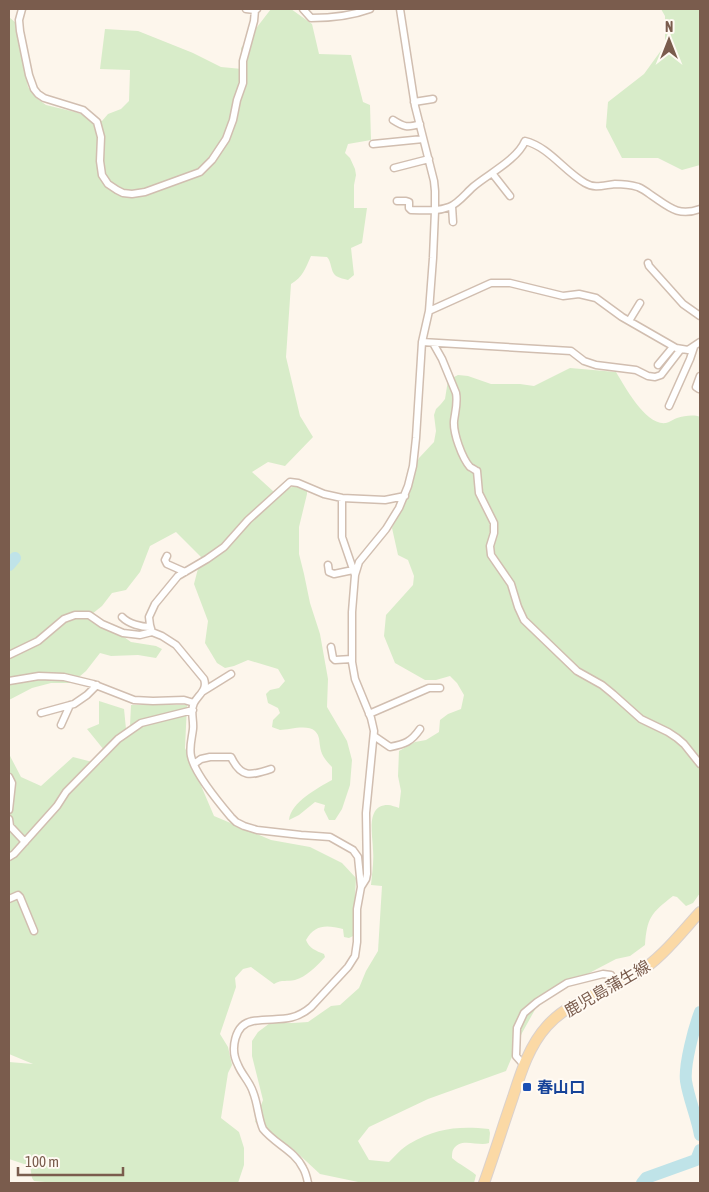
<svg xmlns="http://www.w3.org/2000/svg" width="709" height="1192" viewBox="0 0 709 1192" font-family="'Asap Condensed','Noto Sans JP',sans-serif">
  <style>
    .green { fill: #d8ecc9 }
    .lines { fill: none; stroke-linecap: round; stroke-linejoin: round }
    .river { stroke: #bfe3e8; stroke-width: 12 }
    .street-casing { stroke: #d1beb0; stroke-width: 9 }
    .primary-casing { stroke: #dad1cd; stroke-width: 12 }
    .street { stroke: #fff; stroke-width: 6 }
    .primary { stroke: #fbd9a5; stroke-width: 10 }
    .transit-dot { fill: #1a4fb4; stroke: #fffaf3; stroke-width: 2 }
    .labels { text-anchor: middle; stroke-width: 4; stroke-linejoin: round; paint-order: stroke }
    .street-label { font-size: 16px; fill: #7a5c4d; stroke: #fffaf3 }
    .transit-label { font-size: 16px; font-weight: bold; fill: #164399; stroke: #fffaf3; text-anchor: start }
  </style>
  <rect width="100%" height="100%" fill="#fdf6ec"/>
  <path class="green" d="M271,9H291L312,24L319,54L351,55L363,102L370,105L371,140L348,144L345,153L350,158L355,169L356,175L354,185V208H367L362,243L351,248L354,275L348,280C345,279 339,278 336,276C330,271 332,262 327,257L311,256C305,269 303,277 291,284L286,357L300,416L313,437L285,466L268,462L252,472L274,492L280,495C290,487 294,483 307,490V494L299,527V554L304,574L310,603L320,634L328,679L327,707L347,741L352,760L350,785L342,809L335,820H329L324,810L325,805L315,802L299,815L289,820C291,802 318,788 332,780V767C326,761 321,755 320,746C319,741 320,736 315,731C307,724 289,730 280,730C278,729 274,728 272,727L273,720L280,713L278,708L268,703L266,694L270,690L279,688L285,681L278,669L248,660L234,666L225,668L217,663L205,643L208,621L194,584L201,557L176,532L150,546L140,572L126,590L112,593L102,606L92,614L131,642L156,646L162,649L156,658L138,655L111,656L100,653L86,671L72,683H51L32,688L9,700V17L16,23L28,87L35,97L46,105L75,112L102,121L108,114L121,109L129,101L130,70L100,69L105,29L138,31L193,53L221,67L242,69L241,48Z
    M661,9H700V165L682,170L658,158H622L606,127L608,102L644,74L665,45V16Z
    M570,368L616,372C625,387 646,426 666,423C670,422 674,419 677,418C684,416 694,414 700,417V893L693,903L686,906L677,897L673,896C651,913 647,918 645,945L630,956L616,959L576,980L537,1006L522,1033L506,1071L428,1099L369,1127L358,1141L369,1160L389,1162C395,1156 402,1148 409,1144C437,1128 458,1126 489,1129L490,1133L489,1143C478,1147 460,1136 453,1150C452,1152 452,1155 452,1158C460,1165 468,1168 476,1175L474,1183H363L320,1174L293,1149L255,1122L263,1100L252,1056V1041L258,1032L270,1023H293L308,1022L331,1006L340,1005L359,988L366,971L378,951L382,886L371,885C372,874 374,862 373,850C373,836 365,805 388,805C391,805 396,807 399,808L401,791L398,776L399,751L415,742L426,740L439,732L440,720L448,714L461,709L464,695L457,683L450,676L436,680H425L395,663L384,636L386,615L413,585L414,576L408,560L398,555L392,528L409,494L415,467L419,458L434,442L436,431L434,415L436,409L441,404L445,399L448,380L458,375L468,376L491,384H520L534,386Z
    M99,701L124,709L126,729L104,750L87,729L99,724Z
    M131,705H187L185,748L214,816L271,840L310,847L342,863L356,878L353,936L349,938L344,937L343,929C327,925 315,924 306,940C309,948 316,951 324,954L325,957C317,966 306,977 295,980C287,982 282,979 274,984L251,967L243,969L235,978L236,987L220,1034L228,1047L232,1065L228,1073L221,1118L239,1132L244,1148V1165L238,1183H46L45,1182L34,1181L32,1178L30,1166L9,1159V1062L33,1064L9,1054V754L21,777L41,786L73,757L100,764L130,726Z"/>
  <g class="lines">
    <path class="river" d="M9,565L15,558
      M700,1012C694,1028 684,1065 686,1081C689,1100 697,1117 700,1135
      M642,1183L646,1178L696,1160L700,1150"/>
    <defs>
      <path id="street" d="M22,9L19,20L20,31L29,75L34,89L38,94L44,98L83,110L97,122L101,137L100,161L102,175L108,184L117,190L123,193L132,194L145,192L200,172L212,160L226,139L233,120L237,100L243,83V61L254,21L255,10
        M246,9L255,10L257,9
        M303,9L311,18C332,18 351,16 370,9
        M414,102L433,99
        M393,120C404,127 407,128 420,124
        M373,144L423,139
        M394,168L429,159
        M492,173L510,196
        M397,201H406L409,202V208L411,210C424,210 436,212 449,207C458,204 466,193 473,187C488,174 517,160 525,141C549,147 564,171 585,183C595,189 604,185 615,184C622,184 631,185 638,187C643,189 647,192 651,195C669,207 678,217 700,209
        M452,206L453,222
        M648,263L649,266L683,304L700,316
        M429,311L491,283H510L563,296L579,294L596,298L622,317L676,348L688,350L700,342
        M629,321L640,303
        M422,342L571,351L584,361L596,365L636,370L648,376L655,377L661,375L681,349
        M433,343L442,359L456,393C458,403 455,412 454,421C453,433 462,458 470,467C471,467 476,471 477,471L479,493L494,523V533L490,546L491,555L511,584L518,607L524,620L577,671L602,685L613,694L641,719L668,732L677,738L684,744L700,764
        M658,365L673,347
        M699,389L696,387L700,376
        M669,406L690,359L694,347
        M342,498V537L355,575
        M167,556L165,560L167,564L185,572
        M328,565L329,572L334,574L353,570
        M122,617C129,624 141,627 150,627
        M152,632L150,625L149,617L155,604L178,576L207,559L224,547L248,520L290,482L298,483L324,494L342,498L385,500L405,496
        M331,647L333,658L335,660L352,659
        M9,655L38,641L64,619L75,615H89L102,624L123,633L140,635L152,632L162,636L176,645L204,679C208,690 198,695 194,703C190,710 194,721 193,729C192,738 189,747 191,756C194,772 220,804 231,817L236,822L244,826L257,830L301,835L330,837L353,850L358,857L361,887L357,909V942L355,956L348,967L311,1007C291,1024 276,1017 253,1021C234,1024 230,1050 238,1065C242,1075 250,1082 253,1092C258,1104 258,1118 263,1129C275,1144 295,1151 303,1168C306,1173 307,1178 308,1183
        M9,681L39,676L64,677L93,684L134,700L153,701L184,700L194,703
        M202,692L231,674
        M41,713L74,704L87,695L97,685
        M369,714L429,688H440
        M61,725L70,705
        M374,736L390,747C405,744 411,742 420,729
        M194,764L201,759L210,757H231C241,778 250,776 271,769
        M9,777L12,783L9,810
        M9,819L10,826L25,842
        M9,857L14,854L57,806L66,792L118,739L141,723L193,710
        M361,887L366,879L367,874L366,813L374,731L371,718L355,679L352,662V612L355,575L359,562L386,529L399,508L408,486L413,466L416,438L422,342L429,311L433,258L435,211V191L434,181L415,106L400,9
        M9,899L18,895L20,897L34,931
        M524,1065L516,1056L517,1028L524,1013L537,1002L567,983L603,974L611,975L616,984"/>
      <path id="primary" d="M484,1183C494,1155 503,1126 513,1097C521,1072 529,1046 547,1026C571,999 606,993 635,975C661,959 680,934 700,912"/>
    </defs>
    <use href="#street" class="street-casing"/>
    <use href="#primary" class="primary-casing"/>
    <use href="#street" class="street"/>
    <use href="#primary" class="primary"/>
  </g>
  <rect class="transit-dot" x="522" y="1082" width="10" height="10" rx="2.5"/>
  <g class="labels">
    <g class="street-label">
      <text transform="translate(607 988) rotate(-30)" y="6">鹿児島蒲生線</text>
    </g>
    <g class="transit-label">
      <text x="537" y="1093">春山口</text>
    </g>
  </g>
  <rect width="709" height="1192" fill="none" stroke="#7a5c4d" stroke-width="20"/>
  <g transform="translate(669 40)" stroke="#fffaf3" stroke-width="4" paint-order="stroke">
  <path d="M0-4L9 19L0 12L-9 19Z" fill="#7a5c4d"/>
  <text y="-8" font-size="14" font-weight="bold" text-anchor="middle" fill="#7a5c4d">N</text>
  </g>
  <path d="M18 1167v8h105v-8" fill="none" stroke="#7a5c4d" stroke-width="2.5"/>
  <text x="25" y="1167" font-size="15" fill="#7a5c4d" stroke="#fffaf3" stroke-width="4" paint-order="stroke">100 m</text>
</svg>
